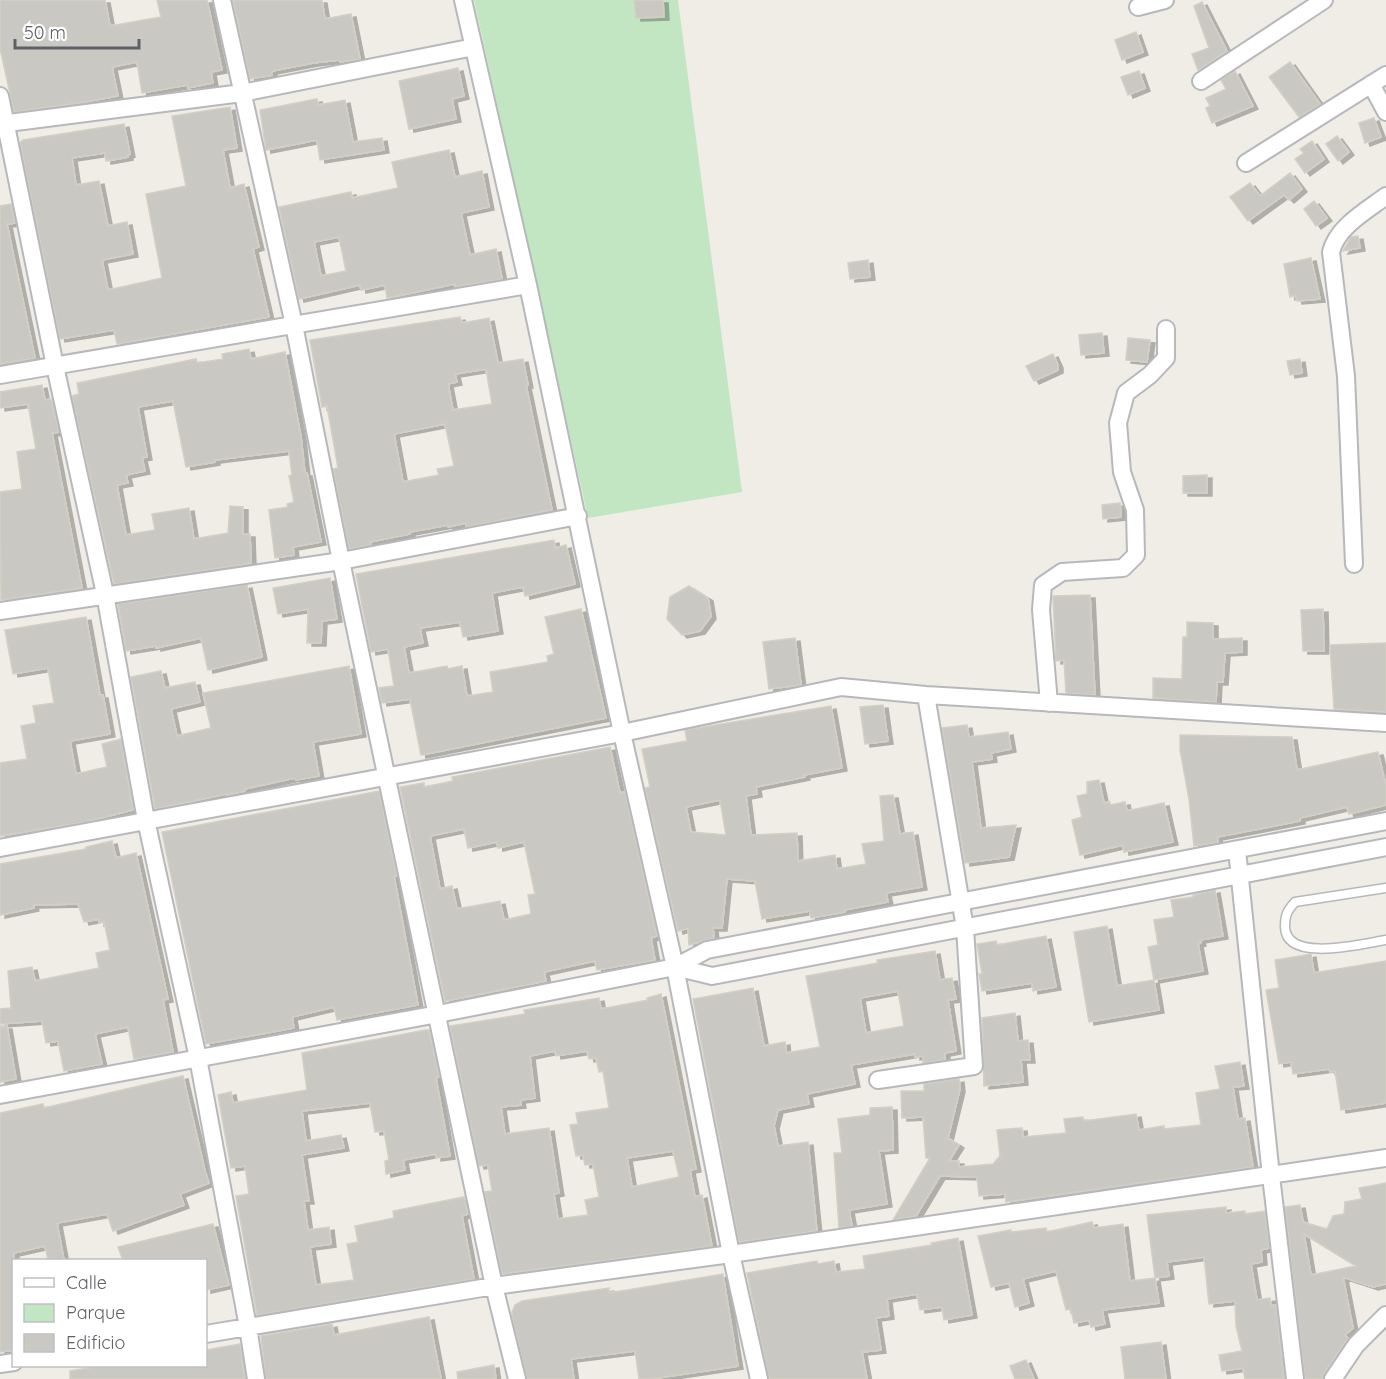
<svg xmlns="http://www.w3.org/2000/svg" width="1386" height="1379" viewBox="0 0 1386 1379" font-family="Quicksand,sans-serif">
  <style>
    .green { fill: #c3e6c2 }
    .building { fill: #cac8c3; stroke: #d4cfc4; stroke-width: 1.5; fill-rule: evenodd; filter: url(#shadow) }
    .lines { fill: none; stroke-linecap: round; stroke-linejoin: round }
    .service-casing { stroke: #b6b8bc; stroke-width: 11 }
    .minor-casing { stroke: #b6b8bc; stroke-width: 20 }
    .service { stroke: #fff; stroke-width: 8 }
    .minor { stroke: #fff; stroke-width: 16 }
  </style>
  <defs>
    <filter id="shadow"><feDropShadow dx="5" dy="3" stdDeviation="0" flood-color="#0004"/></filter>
  </defs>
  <rect width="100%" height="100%" fill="#efede5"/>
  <path class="green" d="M474,0H678L742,492L588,518Z"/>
  <path class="building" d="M0,0H105L110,26L161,17L157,0H207L222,70L211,72L213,83L188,88L187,85L142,93L137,62L112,67L118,96L79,103L14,112L0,48Z
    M233,0H322L325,19L351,14L360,59L340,62L339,60L313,63L272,71V75L250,79Z
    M634,0H663L664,17L636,18Z
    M1202,2L1227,51L1198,70L1192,54L1209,48L1194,6Z
    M1136,32L1143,52L1122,60L1115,40Z
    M1290,62L1320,104L1299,117L1269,77Z
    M458,68L464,96L452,99L456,119L409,129L399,81Z
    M1139,71L1145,88L1128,95L1121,77Z
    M1235,71L1253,106L1212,123L1206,108L1210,106L1206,98L1226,89L1221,80Z
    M317,99L318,105L345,100L353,142L382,138L384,150L320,160L317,140L266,150L260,110Z
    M230,107L237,148L223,150L230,188L244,184L259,247L253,249L269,317L117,344L114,330L60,339L20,143L23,140L124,124L130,154L128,155V157L106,161L105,153L72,158L76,185L99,181L108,226L127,222L133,254L102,260L108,290L162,278L146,194L186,186L172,116Z
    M1374,118L1381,137L1365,143L1359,123Z
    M1337,136L1349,152L1338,161L1326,144Z
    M1312,141L1324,159L1305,173L1295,159L1304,153L1300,149Z
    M449,150L455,177L482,171L489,207L461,213L470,255L496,249L502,279L455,287V284L387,298L385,285L361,290L360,285L299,299L279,207L351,192L352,198L398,188L392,162ZM339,237L346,271L321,276L314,242Z
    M1290,173L1302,189L1289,200L1284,195L1248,221L1230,197L1250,183L1260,196Z
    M1314,201L1327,218L1316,226L1304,209Z
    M11,204L15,223L7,224L35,358L0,364V206Z
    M1358,236L1360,248L1343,251L1351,237Z
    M1311,258L1320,299L1297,301L1295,295L1290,297L1284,264Z
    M868,260L870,277L850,279L848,263Z
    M460,317L462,323L489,318L498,363L523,359L528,385H526L552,510L466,527V523L448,527V525L410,532V534L370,542L371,545L349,549L333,469L338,468L327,406L322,407L310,340ZM486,369L492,404L453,410L448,384L457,382L455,374ZM445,424L454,466L437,469L439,475L403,482L394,434Z
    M1102,333L1104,353L1081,355L1079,335Z
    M1128,338L1150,340L1147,362L1126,360Z
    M249,349L251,359L285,352L301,437L305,473H307L321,542L293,547L294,555L275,558L269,510L288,507L287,504L294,502L289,476L292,475L289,451L215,460V462L186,467L173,401L138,407L147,457L142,458L145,471L126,475L128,483L117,485L126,535L155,530L152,514L189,508L194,539L228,533L230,506L243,507V534H250L251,563L114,584L72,396L79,394L77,383L196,359L197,363L223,359L222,354Z
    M1053,354L1058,365V370L1034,381L1026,366Z
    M1300,359L1302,373L1290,375L1287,361Z
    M42,385L45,400L51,399L59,432L52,433L82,588L1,600L0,492L22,489L17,452L36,449L28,404L0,408V392Z
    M1207,475V493H1183V476Z
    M1120,503L1121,517L1103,519L1102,505Z
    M554,540L555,548L566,545L575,584L525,596L523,587L492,593L498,631L463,637L460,622L420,628L423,643L404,647L409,673L447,666L448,669L462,666L467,696L493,692L490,672L548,662L547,656L554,654L545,617L581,609L606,718L421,755L410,699L382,703L379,688L394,686L388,649L371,652L356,574Z
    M330,578L337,619L322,621L321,643H307L308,609L278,614L273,588Z
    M247,585L262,657L208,670L201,638L156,648V646L126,651L118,604Z
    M689,586L708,598L711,616L700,631L682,635L667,619L670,597Z
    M1090,595L1095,695L1066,693L1064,660L1056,661L1053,596Z
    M1323,609L1324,651H1303L1301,610Z
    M86,617L100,695H103L110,734L70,741L76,774L107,767L102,744L121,739L133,810L85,822L0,836V763L27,759L21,726L36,723L33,706L54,703L48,668L13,674L5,630Z
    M1187,622L1213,623V639L1242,638V652L1225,653L1223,682H1217L1216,702L1153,698V678L1182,679L1183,637H1187Z
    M795,638L801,685L769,689L763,642Z
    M1386,643V712L1334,709L1330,645Z
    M349,666L361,734L313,742L319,776L296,780L295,778L245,789V791L227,795L226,794L155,809L131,677L161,671L165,688L195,682L200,702L171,709L177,736L211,728L203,693Z
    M883,705L888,741L865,744L860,707Z
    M831,706L842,768L804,775L805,777L756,787L757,794L746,796L751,835L797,833L798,861L835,855L837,869L866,864L862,844L884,841L880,796L893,795L900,834L913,832L922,887L886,893L888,902L844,910L845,912L811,918L810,911L762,919L755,881L727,879L722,928H713L714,938L689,945L688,928L678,931L645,788L650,787L642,749L687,741L685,730ZM720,800L726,835L691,832L686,807Z
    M967,725L969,737L1008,732L1011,749L991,753L992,759L972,762L981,828L1016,825L1009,857L965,863L942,728Z
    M1180,735L1292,737L1297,770L1378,752L1386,786V805L1349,814L1347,807L1300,818V821L1217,837L1218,842L1194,846L1189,799L1180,750Z
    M610,747L620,793L625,792L657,936L651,938L655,960L597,970L595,961L544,972L546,981L445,1001L400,787L424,783V787L453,781L452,777ZM464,829L468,848L497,842L498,848L524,842L535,894L528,895L531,914L504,920L500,901L457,909L452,886L440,889L430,836Z
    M1099,780L1104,803L1110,802V805L1125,802L1127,811L1164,803L1173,842L1124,852L1123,845L1080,855L1072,820L1082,817L1077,796L1087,794V782Z
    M379,791L397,876H394L418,1005L337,1020L334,1007L292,1017L294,1028L206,1044L162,832Z
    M112,841L116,858L136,853L168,999L163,1000L173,1052L134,1059L128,1027L95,1034L102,1064L64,1071L58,1041L46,1043L42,1021L0,1024V1009L11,1008L8,971L32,967L35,981L99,968L96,953L110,950L104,921L99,923V919L84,922L78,904L33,905L34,908L0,915V864L86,849V847Z
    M1215,890L1223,936L1200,940L1201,943L1198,944L1203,971L1154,980L1159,1010L1089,1022L1074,932L1107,926L1117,986L1154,980L1148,947L1158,945L1154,920L1174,917L1171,900L1193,897V895Z
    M1046,936L1056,987L1033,991L1032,983L982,991L979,974H982L977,944L996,941L997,945Z
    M935,951L940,980L952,978L956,999L948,1000L956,1051L945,1053V1060L923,1063V1056L915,1057V1054L851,1065L855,1084L807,1094L809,1104L778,1110L774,1126L778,1146L808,1142L817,1231L739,1242L693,999L753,988L764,1046L785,1042L786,1053L820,1047L806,976L878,963L877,960ZM898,991L904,1026L866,1033L860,998Z
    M1311,954L1314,973L1386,961V1103L1341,1110L1335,1071L1330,1072L1329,1069L1293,1074L1291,1062L1279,1064L1266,990L1279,988L1275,960Z
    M661,994L696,1169L690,1170L695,1197L702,1195L712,1246L502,1274L485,1192L492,1191L488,1165L479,1166L450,1026L525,1014L524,1010L599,998L601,1009L648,1000L647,998ZM555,1051L556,1056L587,1051L589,1059L596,1058L599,1072L603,1071L609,1108L576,1113L578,1124L570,1125L576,1156L583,1155L585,1165L593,1164L599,1197L585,1200L588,1215L558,1219L554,1194L559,1193L549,1128L505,1134L501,1107L521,1105L520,1100L535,1098L530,1056ZM673,1151L679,1177L632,1187L627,1158Z
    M1015,1013L1018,1041L1028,1040L1030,1060H1021L1023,1082L984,1086L982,1018Z
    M0,1026H7L16,1079L0,1082Z
    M426,1030H429L439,1077L436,1078L450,1156L436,1158V1154L403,1160L405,1170L386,1174L385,1161L389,1160L384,1131L375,1132L370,1103L302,1111L306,1141L341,1135L344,1148L302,1155L309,1201H304L308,1230L329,1227L331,1244L310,1247L316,1285L354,1280L347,1244L358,1242L355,1226L394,1218L393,1211L464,1197L468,1214L462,1216L474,1279L257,1315L236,1196L249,1194L245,1166L231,1168L218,1095L231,1092L233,1103L307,1090L302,1053Z
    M1240,1062L1244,1086L1233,1087L1238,1119L1245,1118L1253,1167L1006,1202L1005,1194L979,1196L977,1177L940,1176L916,1216L893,1220L930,1158H926L923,1117L902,1118L901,1091H924V1084L959,1079L960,1089L948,1138L959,1145L949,1161H959V1167L993,1164L1000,1156L997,1130L1022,1128L1023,1137L1066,1133L1064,1119L1083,1117L1084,1121L1136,1114L1139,1130L1164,1126V1129L1201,1125L1196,1093L1220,1089L1215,1066Z
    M183,1076L205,1171L209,1183L180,1194L184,1205L113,1231L107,1214L57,1223L64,1260H48L45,1246L14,1253V1350L0,1352V1113L43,1104L44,1108Z
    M892,1107L893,1150L879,1151L887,1204L849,1210L852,1226L839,1228L834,1153H842L838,1119L870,1115V1108Z
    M1386,1183V1284L1373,1287L1343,1277L1353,1328L1345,1335L1348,1338L1324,1373L1323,1379H1305L1285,1207L1300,1205L1303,1222L1327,1229L1333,1216L1344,1214L1345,1202L1362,1199L1359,1188ZM1304,1234L1356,1266L1311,1275Z
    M1226,1207V1213L1245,1211V1214L1265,1211L1269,1248L1261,1250L1262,1262L1251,1264L1257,1300L1270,1298L1271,1306L1276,1305L1284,1379H1245L1243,1368L1222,1371L1219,1355L1242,1351L1236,1326L1235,1301L1209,1304L1204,1257L1167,1262L1169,1276L1155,1278L1147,1215Z
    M1092,1222L1094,1228L1123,1224L1130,1281L1155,1278L1159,1303L1102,1310L1105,1324L1091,1327L1089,1320L1074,1323L1071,1309L1066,1310L1056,1271L1023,1279L1029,1303L1015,1307L1009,1283L991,1287L978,1236L1011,1230V1232L1046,1228L1047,1232Z
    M213,1224L229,1285L206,1290V1260H123L118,1247Z
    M958,1238L972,1315L944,1320L942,1307L920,1310L917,1294L887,1299L889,1316L876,1318L881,1350L862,1352L867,1379H769L747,1273L817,1261L818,1264L834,1261L836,1272L865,1269L863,1256L932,1245L931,1243Z
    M723,1274L738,1366L651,1379H639L635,1351L571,1359L574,1379H527L513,1320L512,1312L515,1305L522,1301L609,1288V1293Z
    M429,1317L441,1379H266L261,1336L332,1324L334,1335Z
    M1161,1342L1166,1379H1125L1121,1347Z
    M240,1344L245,1379H70V1371L107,1365H206V1350Z
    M1026,1360L1034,1379H1015L1010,1366Z
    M494,1365L496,1379H458L457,1372Z"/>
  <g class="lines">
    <defs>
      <path id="service" d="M1386,888L1295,902C1287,911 1285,915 1285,927C1286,964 1365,943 1386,940"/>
      <path id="minor" d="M222,0L294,325L341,561L494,1286L517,1379
        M463,0L528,285L622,733L675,967L731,1254L759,1379
        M1138,7L1165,0
        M1201,81L1324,0
        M1371,84L1386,112
        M0,96L55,366L105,594L146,820L198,1058L248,1327L256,1379
        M0,124L242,93L474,47
        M1246,163L1386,75
        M0,375L528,285
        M1354,564L1346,376L1331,252C1337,227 1366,211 1386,196
        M0,611L341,561L578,516
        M1049,703L1041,610L1043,585L1062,572L1123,568L1136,555L1135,510L1122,472L1118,423L1126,393L1150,375L1166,358V329
        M0,848L622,733L841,687L926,695L1386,723
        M1237,850L1271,1176L1295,1379
        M675,967L712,976L1386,847
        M878,1080L974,1066L965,928L926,695
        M0,1095L438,1014L675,967L707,950L1386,821
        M206,1334L494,1286L731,1254L1386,1158
        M0,1364L14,1362
        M1333,1379L1356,1345L1386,1315"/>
    </defs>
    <use href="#service" class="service-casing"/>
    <use href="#minor" class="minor-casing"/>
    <use href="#service" class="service"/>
    <use href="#minor" class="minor"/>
  </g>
  <rect x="12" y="1259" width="195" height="108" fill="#ffffff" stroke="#bec0c2" stroke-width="1.5"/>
  <rect x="24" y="1278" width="30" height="9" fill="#ffffff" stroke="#bec0c2" stroke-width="1.5"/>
  <text x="66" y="1289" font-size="18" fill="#5d6166">Calle</text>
  <rect x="24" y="1304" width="30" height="18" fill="#c3e6c2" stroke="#bec0c2" stroke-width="1.5"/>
  <text x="66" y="1319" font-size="18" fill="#5d6166">Parque</text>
  <rect x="24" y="1334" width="30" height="18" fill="#cac8c3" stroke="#bec0c2" stroke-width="1.5"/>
  <text x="66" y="1349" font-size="18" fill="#5d6166">Edificio</text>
  <path d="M15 39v9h124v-9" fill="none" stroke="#5d6166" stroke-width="3"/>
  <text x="24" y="39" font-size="18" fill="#5d6166" stroke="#ffffff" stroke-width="4.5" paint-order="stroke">50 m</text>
</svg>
